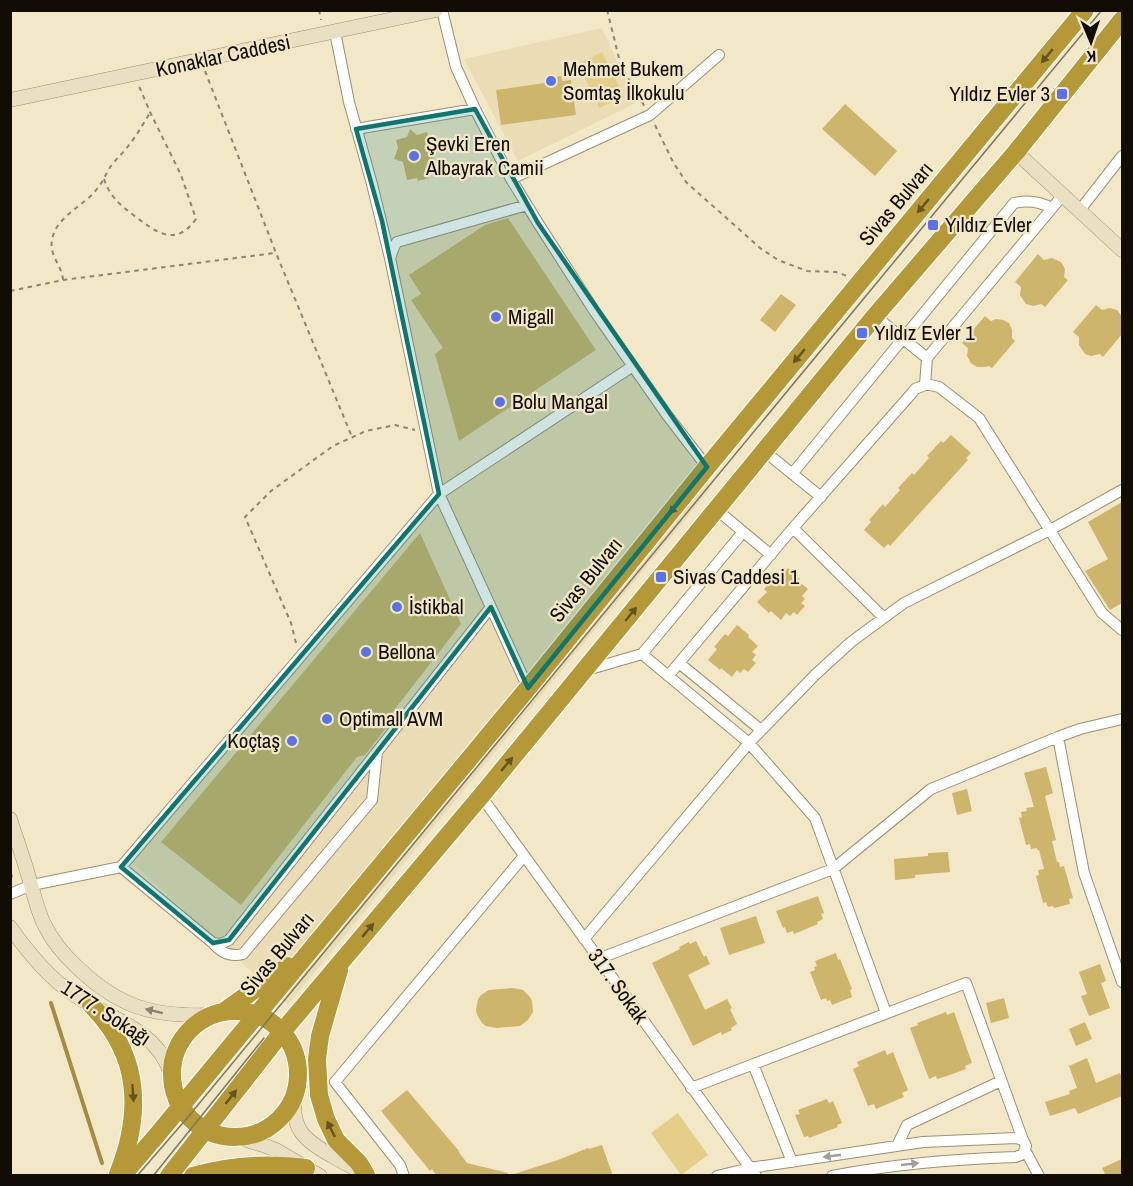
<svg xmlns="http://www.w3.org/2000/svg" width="1133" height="1186" viewBox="0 0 1133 1186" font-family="'Archivo Narrow',sans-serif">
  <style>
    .built { fill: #eaddb6 }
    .green { fill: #e4ce8a }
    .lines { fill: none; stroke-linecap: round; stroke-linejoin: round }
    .stream { stroke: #a48d43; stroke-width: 4 }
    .building { fill: #cdb56c }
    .street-casing { stroke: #9a9073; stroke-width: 12 }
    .secondary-casing { stroke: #9a9073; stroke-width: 15 }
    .highway-casing { stroke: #fff; stroke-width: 20 }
    .path { stroke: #8c856f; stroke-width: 2; stroke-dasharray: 4.5 4.5; stroke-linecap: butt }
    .street { stroke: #fff; stroke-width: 10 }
    .secondary { stroke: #e9e0c4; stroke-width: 14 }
    .highway { stroke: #b59939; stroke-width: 18 }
    .tram { stroke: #7d7662; stroke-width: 1.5 }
    .oneway { fill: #63531e }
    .oneway2 { fill: #88816e }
    .oneway3 { fill: #a09e9b }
    .marked { fill: #0f766e; fill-opacity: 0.2; stroke: #0f766e; stroke-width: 4.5; stroke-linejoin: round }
    .poi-dot { fill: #5b71e8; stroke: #f2e8c8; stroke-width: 2 }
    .labels { text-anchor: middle; stroke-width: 4.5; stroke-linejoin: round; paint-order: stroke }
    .street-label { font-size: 21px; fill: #110d04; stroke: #f2e8c8 }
    .poi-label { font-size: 21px; fill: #110d04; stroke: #f2e8c8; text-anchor: start }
  </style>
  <rect width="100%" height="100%" fill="#f2e8c8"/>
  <path class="built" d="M602,28L636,103L518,161L464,59Z
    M526,206L711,488L288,1005L127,858L437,496L388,245Z"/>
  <path class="green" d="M602,52L624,97L599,108L578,64Z
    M678,1113L708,1155L681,1175L651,1133Z"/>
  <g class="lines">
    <path class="stream" d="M10,876H11
      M51,1003L102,1163"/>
  </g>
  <path class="building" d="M561,76L562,81L571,80L576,115L501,125L496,90L552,82L551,78Z
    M845,104L897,151L875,176L822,129Z
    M410,129L417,135L427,132L430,142L438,144L432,153L435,162L430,163L433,172L428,173L429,178L418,181L417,178L407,180L403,162L394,159L398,148L396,140L407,137Z
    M508,218L596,350L459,441L435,354L443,348L411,300L421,294L409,275L485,225Z
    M1038,254L1044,260L1052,258L1061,262L1065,269L1064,277L1068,280L1045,307L1041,304L1033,306L1026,304L1020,295L1021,287L1015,282Z
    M781,294L796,305L775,332L760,320Z
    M1096,305L1102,310L1110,308L1117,310L1122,316V334L1103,357L1100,354L1091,356L1085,354L1079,345V337L1073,332Z
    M985,316L991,321L996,319L1003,320L1009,323L1012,330V338L1015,341L992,368L989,366L984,367H977L971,363L967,356L968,348L962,343Z
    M951,435L971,453L966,458L968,460L890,546L888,544L884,548L864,530L871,522L869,520L883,504L885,507L900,490L898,488L912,473L914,475L929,458L927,456L941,441L943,443Z
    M1122,502V603L1110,610L1085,571L1108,559L1088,522Z
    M420,533L461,624L391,714L390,723L365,755L357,757L241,905L161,842Z
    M788,568L800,579L798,581L808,589L802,596L805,599L801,603L805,606L797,615L794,612L790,616L786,613L781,620L771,611L769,613L757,602L767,592L764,589L776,576L778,579Z
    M737,625L749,635L748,637L758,646L752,652L756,655L752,660L756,663L748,672L744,669L740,673L737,670L732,677L721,668L720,670L708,660L717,649L714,647L725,634L728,636Z
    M1046,767L1053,793L1045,796L1056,840L1052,841L1057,862H1059L1060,867L1064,866L1073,898L1069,899L1070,904L1054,908L1053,906L1048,907L1046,902L1043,903L1036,876L1039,875L1038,870L1044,869L1039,850H1037V848L1031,849L1030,844L1026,845L1019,818L1022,817L1021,812L1027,811L1026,808L1034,807L1024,773Z
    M967,789L972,811L957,815L952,793Z
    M948,852L950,872L915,875V878L895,880L894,859L928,856V853Z
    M818,896L824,913L821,914L823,919L817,922L818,924L794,934L793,931L787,933L785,927L783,928L776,911Z
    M756,916L765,943L729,955L720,928Z
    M696,941L704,957L706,955L710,964L688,975L697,993L705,1010L727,999L732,1008L730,1009L737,1024L731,1028L732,1030L722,1035L721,1032L693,1046L652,963L680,949L679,947L689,942L690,944Z
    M836,953L838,960L840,959L852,989L850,990L852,997L832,1005L830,1000L827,1001L826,998L821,1000L810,972L815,970L814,967L817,966L815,961Z
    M1100,964L1106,981L1101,983L1110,1008L1089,1016L1081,996L1087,994L1079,972Z
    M513,988L523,990L530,997L532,1001L533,1012L528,1020L520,1026L496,1028L486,1026L482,1023L477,1015L476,1010L478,999L481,995L489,990Z
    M1004,998L1009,1018L991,1023L986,1003Z
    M946,1012L947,1015L954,1012L972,1063L965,1066L966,1069L947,1076L937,1079L936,1076L929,1079L910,1028L918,1025L917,1023Z
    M1085,1022L1092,1039L1076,1046L1069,1029Z
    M885,1050L887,1055L893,1052L908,1090L902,1093L904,1097L876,1109L874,1104L868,1106L853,1069L859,1066L857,1062Z
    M1087,1058L1096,1083L1120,1073L1122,1078V1096L1078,1114L1075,1108L1050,1116L1045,1102L1070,1094L1069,1091L1077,1088L1069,1066Z
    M407,1090L459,1151H458L467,1163L508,1173L507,1176H437L432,1169L430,1171L381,1111Z
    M827,1099L829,1103L833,1101L842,1123L837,1125L838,1127L809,1138L808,1136L804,1137L795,1115L800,1114L798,1110Z
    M602,1145L613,1176H514V1174L558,1160L588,1148L589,1149Z
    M1122,1159V1176H1106L1102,1168Z"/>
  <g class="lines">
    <defs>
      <path id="street" d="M442,10L456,67L475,109L511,179L538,223L595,312L667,415L707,467
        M335,32L349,102L372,184L390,258
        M356,129L475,109
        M511,179L650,115L719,55
        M527,205L397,242L394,247L390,258L439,494L528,688
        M1080,210L1122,156
        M875,316L927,358
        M925,385L927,358L1063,195
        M764,451L821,497
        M792,474L1014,203C1028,200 1039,201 1051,208
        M717,510L771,555
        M793,528L883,617
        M642,654L749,743L815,818L886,1013
        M679,663L761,730
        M587,670L642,654L743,532
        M668,676L793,528L912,393L915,389L925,385H930L939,387L979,418L1102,613L1122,630
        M1058,737L1084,873L1122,982
        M481,796L756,1176
        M121,867L213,943L221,944L229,940L491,607
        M10,894L32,885L121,867L439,494L633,366
        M584,939L749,743L815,675L851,642L904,603L1050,530L1122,490
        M213,943C221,953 231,957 243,954L372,800L377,752
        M598,959L833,869L931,789L1058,737L1080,729L1122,719
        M753,1064L792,1162
        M691,1088L966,983L1023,1140
        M897,1146L907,1125L1001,1081
        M1025,1150L1039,1176
        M404,1176L400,1165L335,1082L524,856
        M717,1176L750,1168L923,1142L1016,1138L1023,1140L1026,1146L1023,1154L1016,1157C954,1159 893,1164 832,1176"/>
      <path id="secondary" d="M10,100L436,10
        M1016,152L1122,250
        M10,819C17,841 25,862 31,885C35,898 38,912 44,924C52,941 64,955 78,968C120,1008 154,1017 212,1015
        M10,927C27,951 46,975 70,992C106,1018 158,1028 171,1075
        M294,1098C292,1131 305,1140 332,1156C343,1162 354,1168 365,1174
        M237,1137L263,1145L276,1150L320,1176"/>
      <path id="highway" d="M339,970L320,1036L317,1059L319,1095L326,1119L336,1140L359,1163L366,1175
        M91,1005C140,1054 143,1111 118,1174
        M172 1074a63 63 0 1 1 126 0a63 63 0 1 1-126 0Z
        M223,1012L288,966
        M122,1176L157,1135L528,688L707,467L1085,10
        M169,1176L282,1032L481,796L875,316L1016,152L1122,20
        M193,1176C231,1165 267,1163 306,1168"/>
    </defs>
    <use href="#street" class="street-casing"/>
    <use href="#secondary" class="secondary-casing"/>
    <use href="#highway" class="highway-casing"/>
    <path class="path" d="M319,10L321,20
      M607,10L621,66L645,107
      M205,71L276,253L352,437
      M655,125L673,162L686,182L760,248L778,260L807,271L836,272L847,276
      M104,179C110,197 121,206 136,217C157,233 176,247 196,219L181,175L150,112L139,86
      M63,280C62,265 49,256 52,240C56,216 83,207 97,189C103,182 106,173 111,166C117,158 124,152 129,145C137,135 143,124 150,113
      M10,291L63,280L275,253
      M296,643L291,623L245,517L271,491L333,446L366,431L395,425L415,430"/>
    <use href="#street" class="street"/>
    <use href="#secondary" class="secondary"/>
    <use href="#highway" class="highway"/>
    <path class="tram" d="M137,1176L188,1117L1102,10
      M153,1176L264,1038"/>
  </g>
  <defs><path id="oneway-solid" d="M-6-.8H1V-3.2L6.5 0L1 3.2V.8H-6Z" transform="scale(1.5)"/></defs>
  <g class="oneway">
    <use href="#oneway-solid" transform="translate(1047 56) rotate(130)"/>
    <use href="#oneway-solid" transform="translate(923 206) rotate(130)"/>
    <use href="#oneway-solid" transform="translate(799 356) rotate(130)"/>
    <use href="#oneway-solid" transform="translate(675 507) rotate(129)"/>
    <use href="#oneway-solid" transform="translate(631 614) rotate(-51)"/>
    <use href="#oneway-solid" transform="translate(507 764) rotate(-50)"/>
    <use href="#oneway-solid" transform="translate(368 930) rotate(-50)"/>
    <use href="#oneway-solid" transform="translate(133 1093) rotate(86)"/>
    <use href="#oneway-solid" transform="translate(231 1097) rotate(-52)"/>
    <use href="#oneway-solid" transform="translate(331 1129) rotate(-116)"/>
  </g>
  <use class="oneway2" href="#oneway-solid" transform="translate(154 1011) rotate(-166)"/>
  <g class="oneway3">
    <use href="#oneway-solid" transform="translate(832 1156) rotate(172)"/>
    <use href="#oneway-solid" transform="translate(910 1164) rotate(-6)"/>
  </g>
  <path class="marked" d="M475,109L538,223L707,467L528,688L491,607L229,940L213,943L121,867L439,494L382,221L356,129Z"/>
  <g class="poi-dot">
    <circle cx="551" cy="81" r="6"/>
    <rect x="1056" y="88" width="12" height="12" rx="3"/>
    <circle cx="414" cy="156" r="6"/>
    <rect x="927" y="219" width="12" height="12" rx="3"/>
    <circle cx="496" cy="317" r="6"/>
    <rect x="856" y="327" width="12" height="12" rx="3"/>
    <circle cx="500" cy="402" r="6"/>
    <rect x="655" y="571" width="12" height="12" rx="3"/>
    <circle cx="397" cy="607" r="6"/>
    <circle cx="366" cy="652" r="6"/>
    <circle cx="327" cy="719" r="6"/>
    <circle cx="292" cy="741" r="6"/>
  </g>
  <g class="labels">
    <g class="street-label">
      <text transform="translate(223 56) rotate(-12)" y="7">Konaklar Caddesi</text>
      <text transform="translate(896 204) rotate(-50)" y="7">Sivas Bulvarı</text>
      <text transform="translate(586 580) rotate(-51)" y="7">Sivas Bulvarı</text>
      <text transform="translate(277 954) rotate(-50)" y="7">Sivas Bulvarı</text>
      <text transform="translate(618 986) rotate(54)" y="7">317. Sokak</text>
      <text transform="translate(106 1013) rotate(33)" y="7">1777. Sokağı</text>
    </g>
    <g class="poi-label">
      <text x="563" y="76">Mehmet Bukem<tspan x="563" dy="24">Somtaş İlkokulu</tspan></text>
      <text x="1050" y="101" text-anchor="end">Yıldız Evler 3</text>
      <text x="426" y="151">Şevki Eren<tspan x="426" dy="24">Albayrak Camii</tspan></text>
      <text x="945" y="232">Yıldız Evler</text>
      <text x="508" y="324">Migall</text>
      <text x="874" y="340">Yıldız Evler 1</text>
      <text x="512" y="409">Bolu Mangal</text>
      <text x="673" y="584">Sivas Caddesi 1</text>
      <text x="409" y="614">İstikbal</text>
      <text x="378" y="659">Bellona</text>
      <text x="339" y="726">Optimall AVM</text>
      <text x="280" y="748" text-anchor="end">Koçtaş</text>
    </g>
  </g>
  <rect width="1133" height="1186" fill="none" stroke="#110d04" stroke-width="24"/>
  <g transform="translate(1091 42) rotate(178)" stroke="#f2e8c8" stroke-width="4.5" paint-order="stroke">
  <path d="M0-4.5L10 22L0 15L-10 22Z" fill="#110d04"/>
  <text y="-9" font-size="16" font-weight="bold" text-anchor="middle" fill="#110d04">K</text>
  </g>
</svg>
